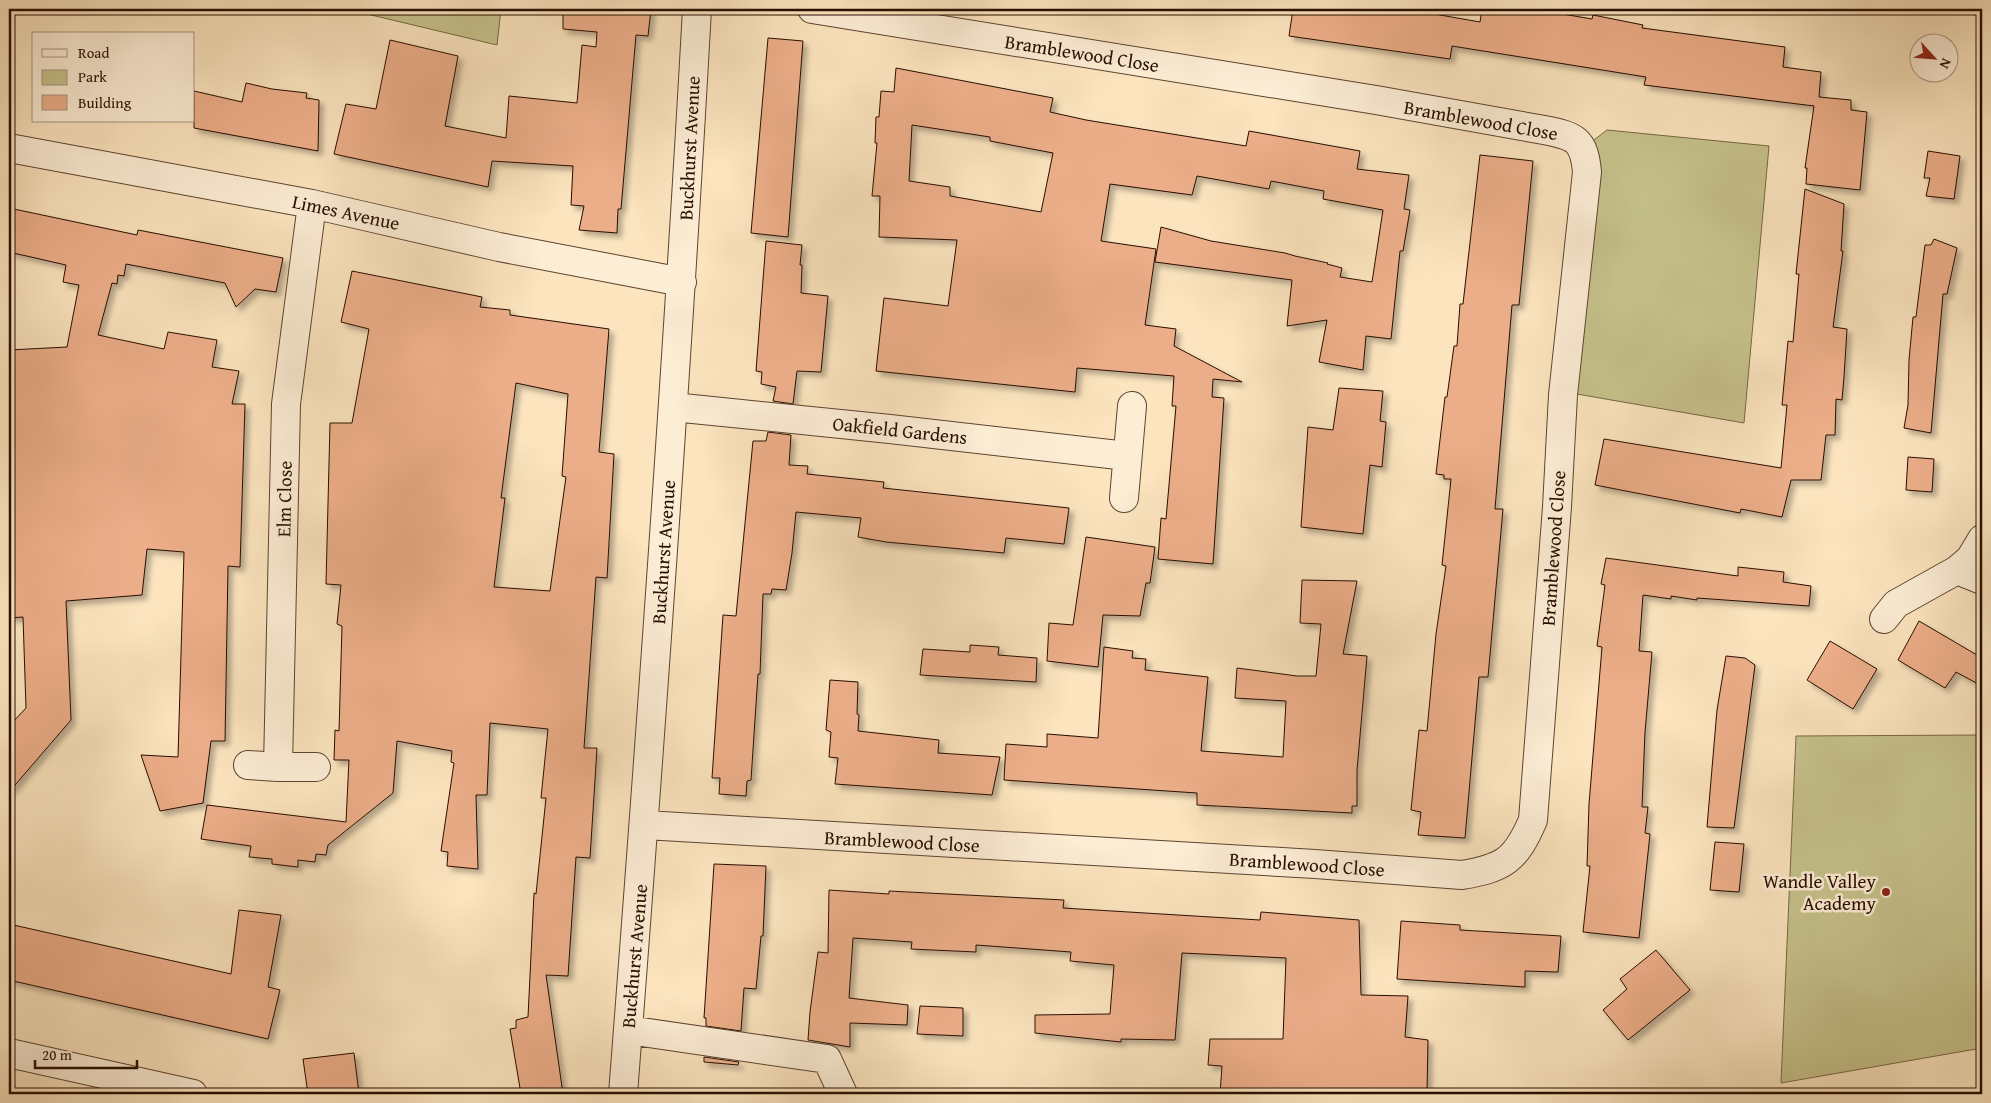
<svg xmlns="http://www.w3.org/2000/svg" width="1991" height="1103" viewBox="0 0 1991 1103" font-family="'Gentium Book Plus',serif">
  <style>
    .green { fill: #c6c28c; stroke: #776846 }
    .building { fill: #ecae89; stroke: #280e00; fill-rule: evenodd; filter: url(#shadow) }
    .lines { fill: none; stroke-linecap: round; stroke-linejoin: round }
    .minor-casing { stroke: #5d4430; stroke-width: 30 }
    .minor { stroke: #fcedd5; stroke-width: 28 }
    .poi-dot { fill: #8f2418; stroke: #fcedd5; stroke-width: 2 }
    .labels { text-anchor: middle; stroke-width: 5; stroke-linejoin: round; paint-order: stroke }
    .street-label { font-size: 19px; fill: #280e00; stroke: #fcedd5 }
    .poi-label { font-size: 19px; fill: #280e00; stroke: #fcedd5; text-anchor: end }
  </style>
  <defs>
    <filter id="shadow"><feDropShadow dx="4.5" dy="4.5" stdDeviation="2.5" flood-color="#0004"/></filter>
  </defs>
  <rect width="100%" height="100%" fill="#fbe4be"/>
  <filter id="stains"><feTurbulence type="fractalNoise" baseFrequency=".004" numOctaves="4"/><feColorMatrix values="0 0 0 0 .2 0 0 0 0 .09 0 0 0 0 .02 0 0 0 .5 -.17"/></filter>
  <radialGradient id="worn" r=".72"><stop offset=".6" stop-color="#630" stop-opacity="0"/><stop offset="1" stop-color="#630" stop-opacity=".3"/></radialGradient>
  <path class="green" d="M346,9H501L497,45Z
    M1607,130L1769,146L1744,423L1571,393L1590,143Z
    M1982,735V1048L1781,1083L1796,736Z"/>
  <path class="building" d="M563,9H651L648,36L636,35L621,209H618L617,233L579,230L584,206L571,205L573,166L492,161L488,187L334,154L346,104L376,109L390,40L458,56L445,126L506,138L509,96L577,103L582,45L596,47L597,32L563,29Z
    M1293,9H1406L1480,22L1482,9H1533L1592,19L1593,15L1643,25L1642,28L1785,47L1783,67L1821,72L1819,97L1851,100V110L1867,112L1860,190L1806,184L1807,168H1805L1814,106L1644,85L1646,77L1452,46L1450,59L1289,36Z
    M768,38L803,41L788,237L751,233Z
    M896,68L1053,98L1050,112L1086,120L1246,146L1249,131L1360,151L1357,169L1409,175L1404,209L1410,210L1403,251H1400L1391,339L1366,336L1363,370L1319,362L1327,320L1287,326L1292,280L1155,262L1161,227L1211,241L1285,253L1295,256L1328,263L1327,264L1342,268L1340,277L1372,282L1383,210L1323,199L1324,191L1271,181L1269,189L1197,176L1192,195L1110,184L1101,241L1156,249L1145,325L1176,329L1174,346L1242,382L1213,379L1212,397L1224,398L1213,564L1158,559L1161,518L1166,519L1176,406H1172L1174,376L1077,368L1075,392L876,371L884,298L948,306L957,240L879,237L880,196H872L877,143H875L876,117H879L881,91L894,92ZM912,125L990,137V141L1053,153L1041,212L950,196V187L909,181Z
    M246,83L272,89L307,93L306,98L319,100L318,151L194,128V91L242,102Z
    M1928,151L1960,156L1954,199L1926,196L1930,178H1924Z
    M1480,155L1533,161L1519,305H1512L1495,509H1503L1488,677H1479L1465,838L1418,835L1421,812L1411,810L1419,730L1427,731L1436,634L1446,566L1442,565L1451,479H1444V475L1436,474L1445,397H1447L1454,346H1457L1460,304H1463Z
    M1805,189L1844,204L1841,251H1843L1833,327L1847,329L1844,377L1842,400L1836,399L1835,435H1826L1821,480H1791L1782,517L1741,509L1740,513L1595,485L1604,439L1781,468L1787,405H1782L1788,341L1793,342L1799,274H1796Z
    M9,208L137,235L138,230L283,258L276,292L255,289L236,307L225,283L126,264L124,276L118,275L117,284L112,283L98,335L164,349L168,332L217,340L212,367L239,371L232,404H245L240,567L228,566L225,741H211L203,803L160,811L141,755L178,757L184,552L147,549L142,595L66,601L71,720L9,792V726L26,708L23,617L9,618V350L67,347L79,285L63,282L66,265L9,252Z
    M1934,239L1957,248L1947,294H1943L1931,433L1904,428L1908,405L1909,360L1913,317H1916L1925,245H1931Z
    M766,241L802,245L800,265H802L801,293L828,296L821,372L797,371L793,404L773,401L776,387L761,384L762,372L756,371Z
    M352,271L482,297L480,307L510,310V315L609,329L599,452L614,454L607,578L596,577L584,748H597L590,858L576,857L568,976L546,975L563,1094H521L510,1029L516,1028V1020L528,1017L534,893L536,894L546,798H541L548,729L490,723L487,795H476L478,869L447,866L448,852L441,851L454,763L451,762L452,751L397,741L393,793L328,845L326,855L316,854L315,862L298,860V867L272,864V859L249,857L251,846L201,839L207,805L346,822L349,760H334L335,730L339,731L342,626L337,624L341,585L326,584L330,423H352L369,329L341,322ZM516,383L568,394L562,476L566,477L550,591L494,587L505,498H501Z
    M1339,388L1383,391L1380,421L1386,422L1382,467L1370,465L1363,534L1301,527L1308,427L1333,430Z
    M768,432L791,435L789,465L808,466L807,474L884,482L883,488L1069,508L1064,544L1006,538L1004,553L886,542L858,537L861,518L796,512L792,553L786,590L772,589L771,594H763L760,674H758L751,780L747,781L746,796L719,794L720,778H712L723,615L736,616L753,441H766Z
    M1908,457L1934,459L1932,492L1906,490Z
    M1086,537L1155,547L1150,583H1146L1140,616L1103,615L1098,667L1047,661L1049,623L1073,625Z
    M1606,558L1738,576V567L1784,572L1783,582L1811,586L1809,606L1697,598V600L1671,596V599L1643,595L1639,651L1652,652L1645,732L1642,807H1648L1645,833L1650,834L1639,938L1583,932L1590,866H1587L1589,804L1602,647L1597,646L1605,585L1601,584Z
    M1302,580L1357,581L1343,654L1367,656L1357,770V806H1352V813L1197,805V793L1004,780L1006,744L1047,747V734L1098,738L1104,647L1133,651L1132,658L1146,659L1145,670L1208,677L1201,751L1283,757L1286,701L1235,698L1237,668L1297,676H1316L1321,624L1300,623Z
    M1919,621L1982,658V686L1956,672L1945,688L1898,660Z
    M1830,641L1877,669L1853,709L1807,680Z
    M970,645L999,647L998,655L1037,658L1036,682L920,675L923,649L970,652Z
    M1726,656L1745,658L1755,665L1734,828L1707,827L1717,710Z
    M830,680L858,682L857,714L859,715L858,731L939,740L938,753L1000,757L992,795L835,784L838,758L829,757L831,732L826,730Z
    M1715,842L1744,844L1739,892L1710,890Z
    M714,864L766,866L763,936H761L756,989L744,988L741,1031L706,1026V1018H704Z
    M829,890L889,894V891L1064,900L1063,908L1260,920L1261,912L1359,920L1361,995L1408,996L1405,1037L1428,1040L1427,1094H1220L1222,1066L1208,1065L1210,1039H1283L1286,958L1182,953L1175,1040L1121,1039V1042L1035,1033V1015L1110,1014L1114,965L1070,961L1071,952L976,945V952L911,949L912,942L853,938L849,998L908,1005L907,1025L850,1023V1047L808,1040L810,1012L818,952L828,953Z
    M239,910L281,915L268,987L280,990L268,1039L9,980V924L231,974Z
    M1401,921L1460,925V930L1561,936L1558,972L1525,971V987L1397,979Z
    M1656,950L1690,990L1628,1040L1603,1010L1627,989L1620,979Z
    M920,1006L963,1008V1036L917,1034Z
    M354,1053L359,1094H308L303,1059Z
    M704,1057L739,1062L738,1065L704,1062Z"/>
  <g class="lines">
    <defs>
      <path id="minor" d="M9,148L312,204L499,247L682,282
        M673,407L890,429L1127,456
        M1124,498L1132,406
        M1957,570L1970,559L1982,539
        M1884,619L1896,604L1957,570L1982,580
        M248,765L278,767L286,404L312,204
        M278,767H316
        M645,825L1315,864L1462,875C1504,868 1516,860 1533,820L1557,507L1563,395L1587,172C1584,139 1575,136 1544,130L1376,100L812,9
        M628,1030L827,1059L843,1094
        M9,1053L193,1094
        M623,1094C651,733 677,371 697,9"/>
    </defs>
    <use href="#minor" class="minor-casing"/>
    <use href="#minor" class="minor"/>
  </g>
  <circle class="poi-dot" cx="1886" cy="892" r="5"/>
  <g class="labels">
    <g class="street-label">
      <text transform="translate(1082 53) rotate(9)" y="7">Bramblewood Close</text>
      <text transform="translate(1481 120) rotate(10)" y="7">Bramblewood Close</text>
      <text transform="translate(689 148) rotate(-87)" y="7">Buckhurst Avenue</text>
      <text transform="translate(346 212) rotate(12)" y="7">Limes Avenue</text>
      <text transform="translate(900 430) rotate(6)" y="7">Oakfield Gardens</text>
      <text transform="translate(284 499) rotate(-89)" y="7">Elm Close</text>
      <text transform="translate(1553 548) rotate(-86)" y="7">Bramblewood Close</text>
      <text transform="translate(663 552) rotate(-86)" y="7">Buckhurst Avenue</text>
      <text transform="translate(902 841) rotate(3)" y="7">Bramblewood Close</text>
      <text transform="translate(1307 864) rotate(4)" y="7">Bramblewood Close</text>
      <text transform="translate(634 956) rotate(-85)" y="7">Buckhurst Avenue</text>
    </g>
    <g class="poi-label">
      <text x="1876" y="888">Wandle Valley<tspan x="1876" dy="22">Academy</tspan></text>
    </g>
  </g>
  <rect width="1991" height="1103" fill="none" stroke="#fbe4be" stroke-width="30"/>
  <rect x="10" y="10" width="1971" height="1083" fill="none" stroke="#280e00" stroke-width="2.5"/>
  <rect x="15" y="15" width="1961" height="1073" fill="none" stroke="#280e00"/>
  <rect x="32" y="32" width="162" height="90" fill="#fcedd5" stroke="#a79480"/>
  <rect x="42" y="49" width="25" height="8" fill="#fcedd5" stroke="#a79480"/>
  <text x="78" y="58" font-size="15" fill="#280e00">Road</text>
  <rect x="42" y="70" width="25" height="15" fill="#c6c28c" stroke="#a79480"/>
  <text x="78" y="82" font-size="15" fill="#280e00">Park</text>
  <rect x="42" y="95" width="25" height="15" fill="#ecae89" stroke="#a79480"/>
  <text x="78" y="108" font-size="15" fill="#280e00">Building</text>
  <g transform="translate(1934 58) rotate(116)"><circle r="24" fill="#fcedd5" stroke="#a79480"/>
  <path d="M0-4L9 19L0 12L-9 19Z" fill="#8f2418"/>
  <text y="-8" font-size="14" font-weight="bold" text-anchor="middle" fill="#280e00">N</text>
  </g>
  <path d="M35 1060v8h102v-8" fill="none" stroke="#280e00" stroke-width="2.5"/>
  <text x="42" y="1060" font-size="15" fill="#280e00" stroke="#fcedd5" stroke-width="4" paint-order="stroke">20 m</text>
  <rect width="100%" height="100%" filter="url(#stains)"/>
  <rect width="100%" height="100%" fill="url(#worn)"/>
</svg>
